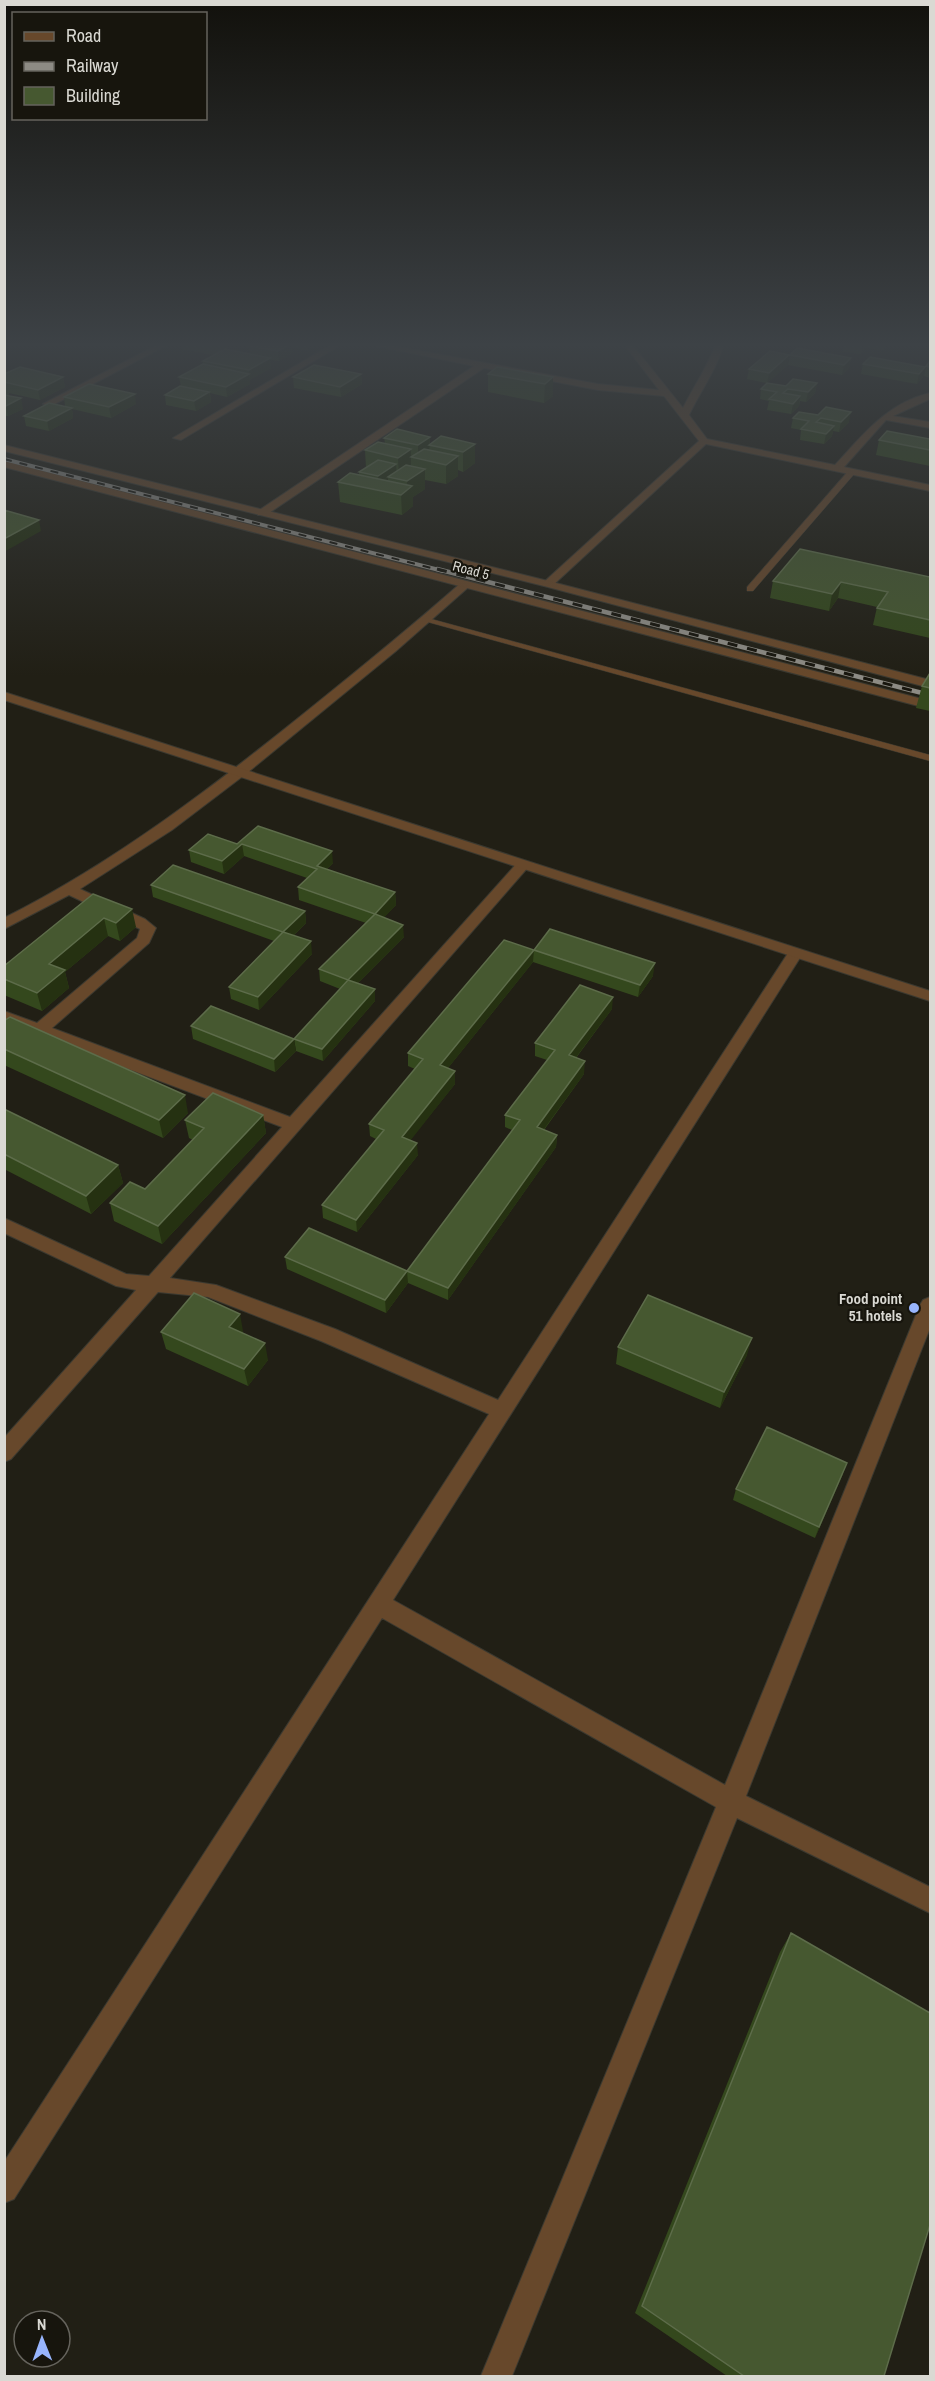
<svg xmlns="http://www.w3.org/2000/svg" width="935" height="2381" viewBox="0 0 935 2381" font-family="'Archivo Narrow',sans-serif">
  <style>
    .lines { fill: none; stroke-linecap: round; stroke-linejoin: round }
    .service-casing { stroke: #3b3930; stroke-width: 1 }
    .minor-casing { stroke: #3b3930; stroke-width: 2 }
    .tertiary-casing { stroke: #3b3930; stroke-width: 2 }
    .service { fill: #67482b; fill-rule: evenodd }
    .minor { fill: #67482b; fill-rule: evenodd }
    .tertiary { fill: #67482b; fill-rule: evenodd }
    .rail-far1-casing { stroke: #8d8b84; stroke-width: 4 }
    .rail-casing { stroke: #8d8b84; stroke-width: 4.5 }
    .rail-far1 { stroke: #17150d; stroke-width: 2; stroke-dasharray: 8; stroke-linecap: butt }
    .rail { stroke: #17150d; stroke-width: 3; stroke-dasharray: 10; stroke-linecap: butt }
    .wall { fill: #34481d }
    .shaded-wall { fill: #253111 }
    .building { fill: #465830; stroke: #5d6c4a; stroke-width: 1.5 }
    .poi-dot { fill: #98b5fd; stroke: #17150d; stroke-width: 2 }
    .labels { text-anchor: middle; stroke-width: 4.5; stroke-linejoin: round; paint-order: stroke }
    .far-street-label { font-size: 14px; fill: #dad9d3; stroke: #17150d }
    .poi-label { font-size: 15px; font-weight: bold; fill: #dad9d3; stroke: #17150d; text-anchor: end }
  </style>
  <rect width="100%" height="100%" fill="#211f15"/>
  <g class="lines">
    <defs>
      <path id="service" d="M849,470L856,472L753,591H747V587Z
        M424,617L930,755V761L424,621Z"/>
      <path id="minor" d="M161,343H171L51,406L43,404Z
        M334,343H344L181,440L173,438Z
        M362,343H379L598,384L659,390L623,343H631L683,408C694,386 708,366 716,343H724C718,367 700,392 689,415L707,439L835,465C864,434 887,403 930,393V399L893,416L930,422V428L886,420L844,467L930,485V491L706,444L552,586H544V582L699,441L664,396L598,390L484,368L266,515H258V511L474,366Z
        M462,582L472,584L396,651L247,773L172,830L80,889L145,919L156,928L149,943L52,1028L290,1117L518,862H528L530,865L170,1278L216,1285L335,1329L498,1400L790,950H800L803,953L393,1600L725,1785L920,1305L923,1300L930,1297V1328L746,1796L930,1887V1913L737,1818L512,2376H481L716,1807L382,1618L14,2199L4,2203V2162L489,1414L321,1341L208,1297L158,1292L11,1459L4,1462V1438L136,1290L116,1286L4,1233V1218L126,1274L149,1276L282,1127L4,1022V1011L37,1023L137,938L140,929L69,895L4,929V918C117,861 214,786 312,707C363,666 413,625 462,582Z"/>
      <path id="tertiary" d="M4,445L552,582L930,680V688L544,586L4,451Z
        M4,461L930,701V709L4,467Z
        M4,692L930,991V1001L4,700Z"/>
    </defs>
    <use href="#service" class="service-casing"/>
    <use href="#minor" class="minor-casing"/>
    <use href="#tertiary" class="tertiary-casing"/>
    <use href="#service" class="service"/>
    <use href="#minor" class="minor"/>
    <use href="#tertiary" class="tertiary"/>
    <defs>
      <path id="rail-far1" d="M4,459L443,571"/>
      <path id="rail" d="M437,569L930,695"/>
    </defs>
    <use href="#rail-far1" class="rail-far1-casing"/>
    <use href="#rail" class="rail-casing"/>
    <use href="#rail-far1" class="rail-far1"/>
    <use href="#rail" class="rail"/>
  </g>
  <path class="wall" d="M181,343H247V346L238,351L250,354L249,346L255,343H322L308,351L292,347V353L279,361L270,360L271,368L249,380L250,384L227,397L210,393L211,402L196,411L166,405L165,395L181,386L179,377L203,364V361L213,355L182,349Z
    M829,343H865V345V343H887L883,350L865,348L861,354L842,352L843,345Z
    M924,343H930V351L928,350L930,344Z
    M790,355L851,358L849,368L842,375L788,365Z
    M930,361V378L924,376L926,366Z
    M863,364L925,367L923,377L917,384L861,374Z
    M4,365L7,373L63,377L65,387L40,400L9,393V396L23,409L8,416H4Z
    M788,365L767,383L786,386L817,383L815,393L806,402L800,401L799,406L791,414L767,410L769,401L760,399L761,389L767,383L747,379L749,369Z
    M361,374L362,384L341,397L294,388L293,377Z
    M488,374L553,377V396L544,403L488,392Z
    M64,397L136,404L111,418L72,409L73,418L49,431L26,426L24,416L65,406Z
    M799,412L849,422L839,432L833,431L832,436L824,444L800,440L801,430L791,428L793,418Z
    M430,437V444H475V463L463,472L458,470V476L446,484L425,480V489L413,497V506L402,515L340,502L338,482L359,475V472L366,468L365,450L385,443L384,438Z
    M930,439V466L876,455L879,440Z
    M930,577V638L873,625L877,607L838,598L829,611L770,598L773,581Z
    M930,673V711L916,708L922,686Z
    M258,826L333,863L327,869L395,892L396,905L384,917L404,937L358,983L375,1001L323,1061L296,1051L294,1039L340,989L320,981L319,969L366,923L299,900L298,887L307,878L244,856L224,874L191,862L189,850L237,844Z
    M151,885L305,911L306,923L294,935L312,954L259,1010L231,999L229,987L274,941L153,897Z
    M93,894L136,927L120,941L108,936L65,972L69,988L42,1011L4,995V966Z
    M534,950L653,976L638,997L533,962L448,1068L455,1084L410,1140L418,1155L357,1232L323,1218L322,1205L376,1139L370,1136L369,1124L415,1069L408,1066V1053Z
    M612,1009L576,1058L584,1074L544,1130L557,1135L556,1147L448,1300L408,1283L386,1313L287,1269L285,1257L407,1271L512,1130L505,1127V1115L547,1060L535,1056V1043Z
    M4,1021L188,1113L163,1138L4,1065Z
    M191,1026L296,1051L275,1072L193,1039Z
    M4,1109L118,1165L123,1183L91,1214L4,1169Z
    M263,1115L266,1133L162,1244L114,1221L110,1203L145,1189L193,1140L189,1138L185,1120Z
    M243,1331L242,1332L268,1360L248,1386L166,1349L161,1332Z
    M618,1347L747,1355L720,1408L616,1364Z
    M843,1474L815,1538L733,1500L736,1489Z
    M791,1933L884,2376H727L635,2313L780,1952Z"/>
  <path class="shaded-wall" d="M224,343H247V346L226,358Z
    M308,343H322L308,351Z
    M863,343H865V348L861,354Z
    M884,343H887L883,350Z
    M291,344L292,353L279,361L278,351Z
    M789,355L788,365L767,383L769,373Z
    M270,358L271,368L250,380L249,370Z
    M851,358L849,368L842,375L844,365Z
    M5,365L8,375L4,377V366Z
    M925,367L923,377L917,384L919,374Z
    M249,374L250,384L227,397L226,387Z
    M361,374L362,384L341,397L340,387Z
    M63,377L65,387L40,400L38,390Z
    M553,377V396L544,403L545,384Z
    M817,383L815,393L806,402L808,392Z
    M209,392L211,402L196,411L194,401Z
    M135,394L136,404L111,418L109,407Z
    M800,396L799,406L791,414L793,404Z
    M21,398L23,409L8,416L6,406Z
    M72,408L73,418L49,431L47,421Z
    M851,412L849,422L839,432L841,422Z
    M834,426L832,436L824,444L826,434Z
    M430,437L429,456L418,459V445Z
    M475,444V463L463,472V452Z
    M411,449V469L399,477L398,458Z
    M458,456V476L446,484V465Z
    M396,464L397,479L388,477V490H379L378,476Z
    M425,469V489L413,497V506L402,515L401,495L407,491V481Z
    M39,520L41,531L4,552V539Z
    M841,582L838,598L829,611L832,594Z
    M242,844L244,856L224,874L222,861Z
    M332,851L333,863L318,878L317,866Z
    M395,892L396,905L376,926L375,914Z
    M132,909L136,927L120,941L116,923Z
    M305,911L306,923L284,944L283,932Z
    M104,918L108,936L65,972L69,988L42,1011L37,993L49,964Z
    M403,925L404,937L349,992L348,980Z
    M311,941L312,954L259,1010L258,997Z
    M534,950L533,962L440,1078V1065Z
    M655,963L653,976L638,997L640,985Z
    M375,989V1001L323,1061L322,1049Z
    M613,997L612,1009L568,1068L569,1055Z
    M294,1039L296,1051L275,1072L274,1059Z
    M585,1061L584,1074L536,1140L537,1127Z
    M455,1071V1084L403,1150L402,1137Z
    M185,1095L188,1113L163,1138L159,1120Z
    M263,1115L266,1133L162,1244L158,1226Z
    M557,1135L556,1147L448,1300V1288Z
    M417,1143L418,1155L357,1232L356,1220Z
    M118,1165L123,1183L91,1214L86,1196Z
    M407,1271L408,1283L386,1313L385,1300Z
    M240,1314L243,1331L232,1344L229,1327Z
    M752,1338L747,1355L720,1408L724,1392Z
    M265,1343L268,1360L248,1386L244,1369Z
    M847,1463L843,1474L815,1538L819,1527Z"/>
  <path class="building" d="M255,343H288L291,344L278,351L249,346Z
    M849,343H863L862,345Z
    M797,348L851,358L844,365L790,355Z
    M225,349L270,358L249,370L203,361Z
    M770,351L789,355L769,373L749,369Z
    M870,357L925,367L919,374L863,364Z
    M930,361V367L926,366Z
    M203,364L249,374L226,387L179,377Z
    M314,365L361,374L340,387L293,377Z
    M20,367L63,377L38,390L4,382V374Z
    M497,367L553,377L545,384L488,374Z
    M793,379L817,383L808,392L788,389L783,393L800,396L793,404L769,399L777,392L761,389L767,383L786,386Z
    M89,384L135,394L109,407L64,397Z
    M180,386L209,392L194,401L165,395Z
    M4,395L21,398L6,406H4Z
    M49,403L72,408L47,421L24,416Z
    M826,407L851,412L841,422L821,418L816,422L834,426L826,434L801,429L809,421L793,418L799,412L818,415Z
    M397,429L430,437L418,445L384,438Z
    M887,431L930,439V450L879,440Z
    M441,436L475,444L463,452L429,445Z
    M378,442L411,449L398,458L365,450Z
    M424,449L458,456L446,465L411,457Z
    M378,460L396,464L378,476L359,472Z
    M406,465L425,469L407,481L388,477Z
    M350,473L412,486L401,495L338,482Z
    M4,510L39,520L4,539Z
    M800,549L930,577V620L877,608L888,592L841,582L832,594L773,581Z
    M930,673V688L922,686Z
    M258,826L332,851L317,866L395,892L375,914L403,925L348,980L319,969L375,914L298,887L317,869L242,844L222,861L189,850L208,834L237,844Z
    M173,865L305,911L283,932L311,941L258,997L229,987L283,932L151,885Z
    M93,894L132,909L116,923L104,918L49,964L65,970L37,993L4,979V966Z
    M550,929L655,963L640,985L534,950Z
    M504,940L534,950L440,1065L455,1071L402,1137L417,1143L356,1220L322,1205L384,1130L369,1124L423,1059L408,1053Z
    M348,980L375,989L322,1049L294,1039Z
    M580,985L613,997L569,1055L585,1061L537,1127L557,1135L448,1288L407,1271L385,1300L285,1257L309,1228L407,1271L520,1120L505,1115L555,1050L535,1043Z
    M211,1006L294,1039L274,1059L191,1026Z
    M10,1017L185,1095L159,1120L4,1049V1021Z
    M213,1093L263,1115L158,1226L110,1203L130,1182L145,1189L204,1128L185,1120Z
    M4,1109L118,1165L86,1196L4,1154Z
    M194,1293L240,1314L229,1327L265,1343L244,1369L161,1332Z
    M648,1295L752,1338L724,1392L618,1347Z
    M767,1427L847,1463L819,1527L736,1489Z
    M791,1933L930,2013V2225L884,2376H744L642,2306Z"/>
  <linearGradient id="sky" x2="0" y2="1"><stop stop-color="#12110c"/><stop offset="0.51" stop-color="#3d4246"/><stop offset="1" stop-color="#3d4246" stop-opacity="0"/></linearGradient>
  <rect width="935" height="676" fill="url(#sky)"/>
  <circle class="poi-dot" cx="914" cy="1308" r="6"/>
  <g class="labels">
    <g class="far-street-label">
      <text transform="translate(471 570) rotate(15)" y="5">Road 5</text>
    </g>
    <g class="poi-label">
      <text x="902" y="1304">Food point<tspan x="902" dy="17">51 hotels</tspan></text>
    </g>
  </g>
  <rect width="935" height="2381" fill="none" stroke="#dad9d3" stroke-width="12"/>
  <rect x="12" y="12" width="195" height="108" fill="#17150d" stroke="#65635c" stroke-width="1.5"/>
  <rect x="24" y="32" width="30" height="9" fill="#67482b" stroke="#65635c" stroke-width="1.5"/>
  <text x="66" y="42" font-size="18" fill="#dad9d3">Road</text>
  <rect x="24" y="62" width="30" height="9" fill="#8d8b84" stroke="#65635c" stroke-width="1.5"/>
  <text x="66" y="72" font-size="18" fill="#dad9d3">Railway</text>
  <rect x="24" y="87" width="30" height="18" fill="#465830" stroke="#65635c" stroke-width="1.5"/>
  <text x="66" y="102" font-size="18" fill="#dad9d3">Building</text>
  <g transform="translate(42 2339) rotate(359)"><circle r="28" fill="#17150d" stroke="#65635c" stroke-width="1.5"/>
  <path d="M0-4.5L10 22L0 15L-10 22Z" fill="#98b5fd"/>
  <text y="-9" font-size="16" font-weight="bold" text-anchor="middle" fill="#dad9d3">N</text>
  </g>
</svg>
